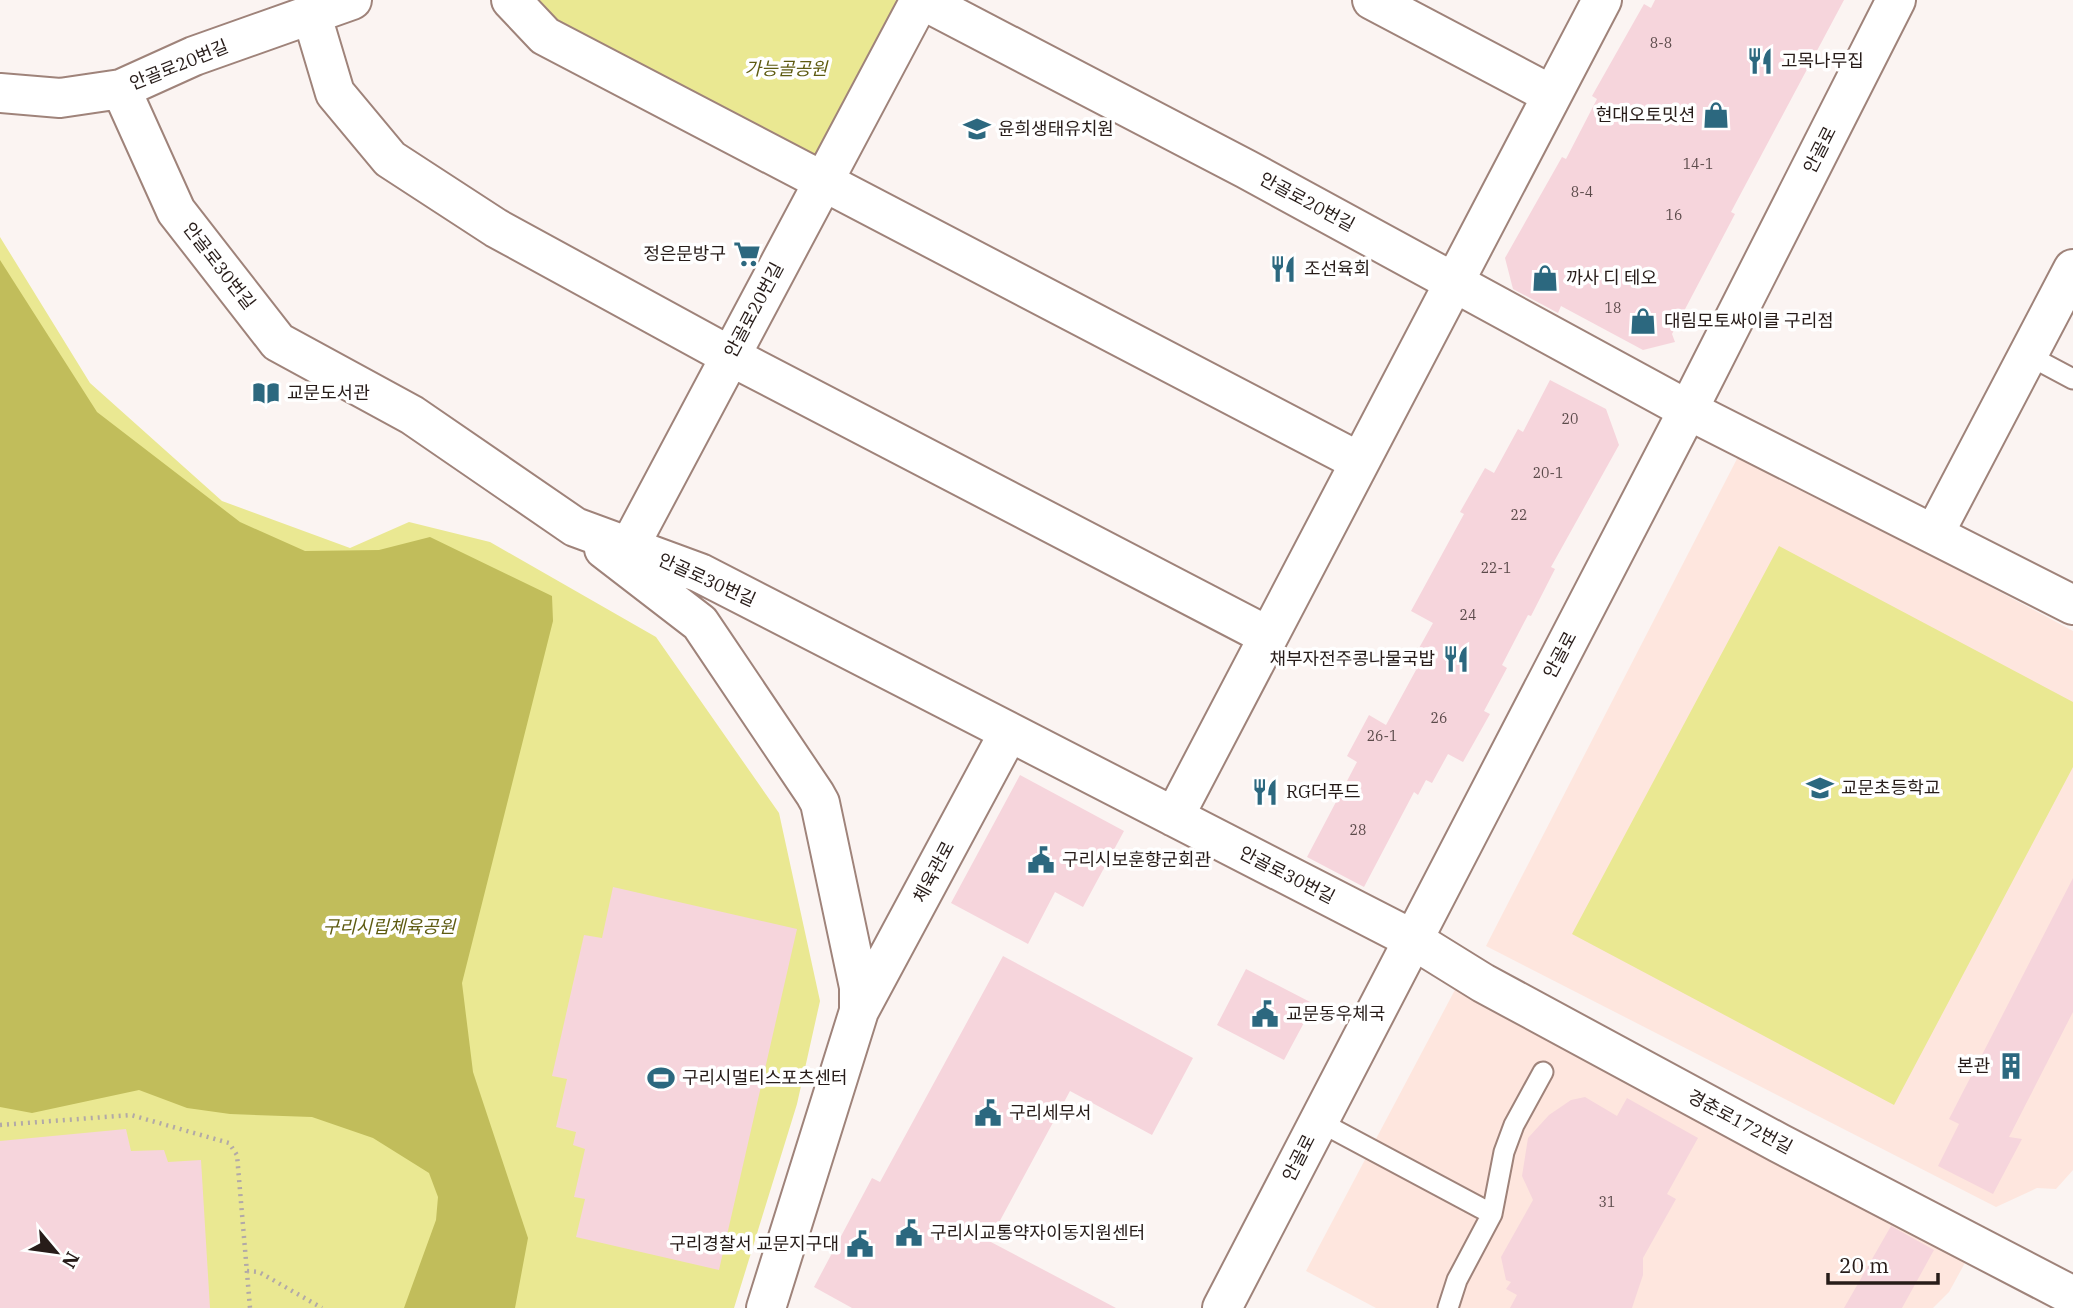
<svg xmlns="http://www.w3.org/2000/svg" width="2073" height="1308" viewBox="0 0 2073 1308" font-family="'IBM Plex Serif','Noto Sans KR',serif">
  <style>
    .built { fill: #fee6de }
    .green { fill: #eae892 }
    .forest { fill: #c1bd5b }
    .building { fill: #f6d5dc }
    .lines { fill: none; stroke-linecap: round; stroke-linejoin: round }
    .lane-casing { stroke: #9f837a; stroke-width: 23 }
    .street-casing { stroke: #9f837a; stroke-width: 42 }
    .secondary-casing { stroke: #9f837a; stroke-width: 42 }
    .path { stroke: #b2a9a7; stroke-width: 4.5; stroke-dasharray: 2 5; stroke-linecap: butt }
    .lane { stroke: #fff; stroke-width: 19 }
    .street { stroke: #fff; stroke-width: 38 }
    .secondary { stroke: #fff; stroke-width: 38 }
    .labels { text-anchor: middle; stroke-width: 7; stroke-linejoin: round; paint-order: stroke }
    .number-label { font-size: 14px; fill: #5b4a4a }
    .poi-label { font-size: 18px; fill: #271c19; stroke: #fff; text-anchor: start }
    .street-label { font-size: 18px; fill: #271c19; stroke: #fff }
    .park-label { font-size: 18px; font-style: italic; fill: #5e5b11; stroke: #fff }
  </style>
  <rect width="100%" height="100%" fill="#fbf4f2"/>
  <path class="built" d="M1740,453L2073,631V1170L2056,1189L2037,1188L1996,1207L1486,946Z
    M1457,986L1972,1250L1949,1292L1933,1308H1376L1306,1271Z"/>
  <path class="green" d="M532,0H895L900,2L814,162L569,30Z
    M0,237L90,383L222,501L350,548L409,522L490,542L656,637L779,813L820,1001L797,1104L734,1308H0Z
    M1779,546L2073,702V767L1894,1105L1572,934Z"/>
  <path class="forest" d="M0,260L97,412L240,522L305,551L379,550L430,537L552,596L553,621L462,983L473,1072L528,1238L515,1308H404L436,1220L438,1197L429,1173L373,1138L312,1117L230,1114L187,1108L139,1090L32,1113L0,1107Z"/>
  <path class="building" d="M1655,0H1844L1731,212L1735,214L1672,334L1675,342L1643,350L1561,306L1558,313L1513,289L1505,258L1562,157L1566,159L1597,99L1592,96L1644,4L1651,8Z
    M1550,380L1606,409L1619,445L1551,567L1555,569L1531,616L1528,615L1502,665L1507,668L1484,711L1490,714L1463,762L1448,754L1432,783L1426,780L1418,795L1414,792L1364,887L1307,857L1357,762L1347,756L1369,715L1386,725L1416,670L1409,666L1433,623L1411,611L1464,514L1460,512L1485,468L1494,473L1518,429L1523,432Z
    M1020,775L1124,831L1083,907L1055,892L1028,944L951,903Z
    M2073,878V1012L2009,1137L2022,1139L1993,1194L1938,1166L1959,1124L1949,1119Z
    M613,887L797,929L719,1270L576,1237L585,1199L574,1197L585,1149L573,1145L576,1132L556,1127L567,1079L552,1076L584,935L602,938Z
    M1003,956L1193,1058L1152,1135L1070,1091L989,1241L1116,1308H852L814,1287L872,1178L880,1182Z
    M1246,969L1314,1004L1284,1060L1217,1025Z
    M1585,1097L1617,1116L1627,1098L1698,1138L1667,1194L1676,1199L1643,1258V1275L1632,1308H1510L1517,1295L1506,1289L1511,1282L1506,1280L1501,1257L1533,1200L1522,1176L1528,1138L1549,1115L1571,1100Z
    M126,1129L131,1151L164,1150L168,1162L201,1160L210,1308H0V1141Z
    M1891,1226L1934,1250L1902,1308H1844Z"/>
  <g class="lines">
    <defs>
      <path id="lane" d="M2026,354L2073,379
        M1318,1121L1492,1214
        M1448,1308L1457,1280L1492,1214L1504,1152L1514,1125L1543,1072"/>
      <path id="street" d="M511,0L545,36L1360,462
        M922,0L1246,169L1688,410L2073,605
        M1372,0L1552,95
        M312,16L335,93L390,159L496,228L730,356L1268,636
        M121,89L176,211L278,342L412,415L575,527L700,573L1412,939L1483,983L1779,1143L2073,1296
        M0,93L60,98L121,89L194,56L352,0
        M1934,534L2073,269
        M629,547L920,0
        M604,549L700,623L815,794L820,803L859,987V1011L766,1308
        M1174,817L1602,0
        M859,1011L1009,732"/>
      <path id="secondary" d="M1222,1308L1688,410L1896,0"/>
    </defs>
    <use href="#lane" class="lane-casing"/>
    <use href="#street" class="street-casing"/>
    <use href="#secondary" class="secondary-casing"/>
    <path class="path" d="M0,1125L131,1115L229,1143L237,1155L250,1308
      M247,1271L259,1272L322,1308"/>
    <use href="#lane" class="lane"/>
    <use href="#street" class="street"/>
    <use href="#secondary" class="secondary"/>
  </g>
  <defs>
    <symbol id="restaurant-bare" viewBox="-9 -9 18 18"><path d="M-5-6h1v4h1v-4h1v4h1v-4h1v5L-1.5 .5V6h-2V.5L-5-1ZM5-6V6H3V1.5H1.5Q1.5-4 5-6Z" fill="#2c687f" stroke="#fff" stroke-width="2.5" paint-order="stroke"/></symbol>
    <symbol id="shop-bare" viewBox="-9 -9 18 18"><path d="M-5-2.5h2.3a2.7 3.5 0 0 1 5.4 0H5L5.5 6h-11ZM-1.5-2.5h3a1.5 2.3 0 0 0-3 0Z" fill="#2c687f" stroke="#fff" stroke-width="2.5" paint-order="stroke"/></symbol>
    <symbol id="school-bare" viewBox="-9 -9 18 18"><path d="M0-5L7-2L0 1L-7-2ZM-4 1L0 2.5L4 1V4Q0 6-4 4Z" fill="#2c687f" stroke="#fff" stroke-width="2.5" paint-order="stroke"/></symbol>
    <symbol id="supermarket-bare" viewBox="-9 -9 18 18"><path d="M-6-5.5h2.5l.6 2H6L4.5 2H-2.5L-4.4-4H-6ZM-1.5 3.2a1.3 1.3 0 1 0 .1 0ZM3 3.2a1.3 1.3 0 1 0 .1 0Z" fill="#2c687f" stroke="#fff" stroke-width="2.5" paint-order="stroke"/></symbol>
    <symbol id="library-bare" viewBox="-9 -9 18 18"><path d="M-6-4Q-3-5.5-.7-3.5V5Q-3 3-6 4ZM6-4Q3-5.5 .7-3.5V5Q3 3 6 4Z" fill="#2c687f" stroke="#fff" stroke-width="2.5" paint-order="stroke"/></symbol>
    <symbol id="civic-bare" viewBox="-9 -9 18 18"><path d="M-.6-6.5H3V-4.5H.6V-3L4-1V1h2V6H-6V1h2V-1L-.6-3ZM-1.2 2.5V6h2.4V2.5Z" fill="#2c687f" stroke="#fff" stroke-width="2.5" paint-order="stroke"/></symbol>
    <symbol id="building-bare" viewBox="-9 -9 18 18"><path d="M-4-6H4V6H1V3H-1V6H-4ZM-2.5-4.3h1.7v1.8h-1.7ZM.8-4.3h1.7v1.8H.8ZM-2.5-1h1.7V.8h-1.7ZM.8-1h1.7V.8H.8Z" fill="#2c687f" stroke="#fff" stroke-width="2.5" paint-order="stroke"/></symbol>
    <symbol id="stadium-bare" viewBox="-9 -9 18 18"><path d="M0-5a6.5 5 0 1 0 0 10a6.5 5 0 1 0 0-10ZM-3.5-1.8h7v3.6h-7Z" fill="#2c687f" stroke="#fff" stroke-width="2.5" paint-order="stroke"/></symbol>
  </defs>
  <g fill-rule="evenodd">
    <use href="#restaurant-bare" x="1741" y="42" width="38" height="38"/>
    <use href="#shop-bare" x="1697" y="96" width="38" height="38"/>
    <use href="#school-bare" x="958" y="110" width="38" height="38"/>
    <use href="#supermarket-bare" x="728" y="235" width="38" height="38"/>
    <use href="#restaurant-bare" x="1264" y="250" width="38" height="38"/>
    <use href="#shop-bare" x="1526" y="259" width="38" height="38"/>
    <use href="#shop-bare" x="1624" y="302" width="38" height="38"/>
    <use href="#library-bare" x="247" y="374" width="38" height="38"/>
    <use href="#restaurant-bare" x="1437" y="640" width="38" height="38"/>
    <use href="#school-bare" x="1801" y="769" width="38" height="38"/>
    <use href="#restaurant-bare" x="1246" y="773" width="38" height="38"/>
    <use href="#civic-bare" x="1022" y="841" width="38" height="38"/>
    <use href="#civic-bare" x="1246" y="995" width="38" height="38"/>
    <use href="#building-bare" x="1992" y="1047" width="38" height="38"/>
    <use href="#stadium-bare" x="642" y="1059" width="38" height="38"/>
    <use href="#civic-bare" x="969" y="1094" width="38" height="38"/>
    <use href="#civic-bare" x="890" y="1214" width="38" height="38"/>
    <use href="#civic-bare" x="841" y="1225" width="38" height="38"/>
  </g>
  <g class="labels">
    <g class="number-label">
      <text x="1661" y="48">8-8</text>
      <text x="1698" y="169">14-1</text>
      <text x="1582" y="197">8-4</text>
      <text x="1674" y="220">16</text>
      <text x="1613" y="313">18</text>
      <text x="1570" y="424">20</text>
      <text x="1548" y="478">20-1</text>
      <text x="1519" y="520">22</text>
      <text x="1496" y="573">22-1</text>
      <text x="1468" y="620">24</text>
      <text x="1439" y="723">26</text>
      <text x="1382" y="741">26-1</text>
      <text x="1358" y="835">28</text>
      <text x="1607" y="1207">31</text>
    </g>
    <g class="poi-label">
      <text x="1781" y="67">고목나무집</text>
      <text x="1695" y="121" text-anchor="end">현대오토밋션</text>
      <text x="998" y="135">윤희생태유치원</text>
      <text x="726" y="260" text-anchor="end">정은문방구</text>
      <text x="1304" y="275">조선육회</text>
      <text x="1566" y="284">까사 디 테오</text>
      <text x="1664" y="327">대림모토싸이클 구리점</text>
      <text x="287" y="399">교문도서관</text>
      <text x="1435" y="665" text-anchor="end">채부자전주콩나물국밥</text>
      <text x="1841" y="794">교문초등학교</text>
      <text x="1286" y="798">RG더푸드</text>
      <text x="1062" y="866">구리시보훈향군회관</text>
      <text x="1286" y="1020">교문동우체국</text>
      <text x="1990" y="1072" text-anchor="end">본관</text>
      <text x="682" y="1084">구리시멀티스포츠센터</text>
      <text x="1009" y="1119">구리세무서</text>
      <text x="930" y="1239">구리시교통약자이동지원센터</text>
      <text x="839" y="1250" text-anchor="end">구리경찰서 교문지구대</text>
    </g>
    <g class="street-label">
      <text transform="translate(179 65) rotate(-22)" y="6">안골로20번길</text>
      <text transform="translate(1820 150) rotate(-63)" y="6">안골로</text>
      <text transform="translate(1307 202) rotate(28)" y="6">안골로20번길</text>
      <text transform="translate(219 266) rotate(52)" y="6">안골로30번길</text>
      <text transform="translate(754 310) rotate(-62)" y="6">안골로20번길</text>
      <text transform="translate(707 580) rotate(24)" y="6">안골로30번길</text>
      <text transform="translate(1560 655) rotate(-62)" y="6">안골로</text>
      <text transform="translate(934 872) rotate(-62)" y="6">체육관로</text>
      <text transform="translate(1287 875) rotate(27)" y="6">안골로30번길</text>
      <text transform="translate(1740 1122) rotate(28)" y="6">경춘로172번길</text>
      <text transform="translate(1299 1158) rotate(-63)" y="6">안골로</text>
    </g>
    <g class="park-label">
      <text x="786" y="75">가능골공원</text>
      <text x="389" y="933">구리시립체육공원</text>
    </g>
  </g>
  <g transform="translate(56 1252) rotate(119)" stroke="#ffffff" stroke-width="5" paint-order="stroke">
  <path d="M0-5L12 26L0 18L-12 26Z" fill="#271c19"/>
  <text y="-10" font-size="19" font-weight="bold" text-anchor="middle" fill="#271c19">N</text>
  </g>
  <path d="M1828 1273v10h110v-10" fill="none" stroke="#271c19" stroke-width="3.5"/>
  <text x="1839" y="1273" font-size="21" fill="#271c19" stroke="#ffffff" stroke-width="5" paint-order="stroke">20 m</text>
</svg>
